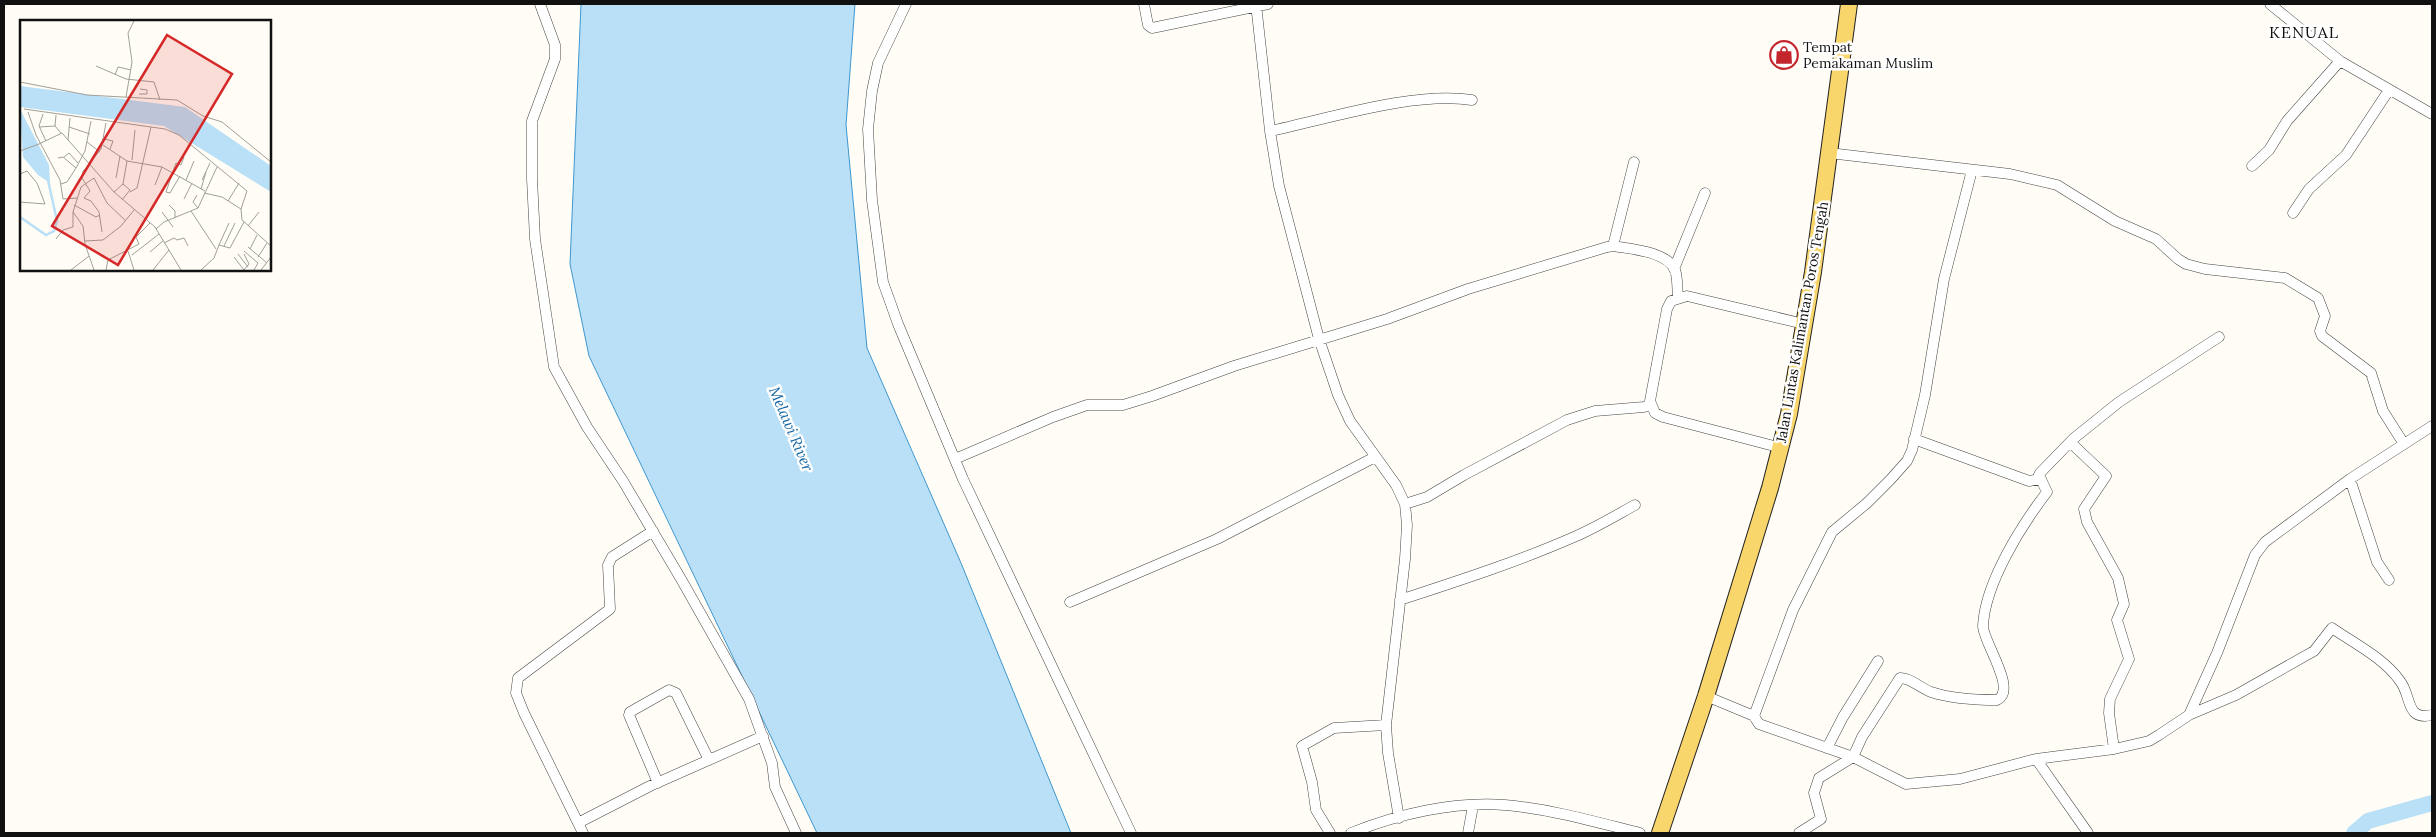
<svg xmlns="http://www.w3.org/2000/svg" width="2436" height="837" viewBox="0 0 2436 837" font-family="Lora,serif">
  <style>
    .water { fill: #b9e0f7; stroke: #3f96cf }
    .lines { fill: none; stroke-linecap: round; stroke-linejoin: round }
    .river { stroke: #b9e0f7; stroke-width: 16 }
    .street-casing { stroke: #444; stroke-width: 11 }
    .primary-casing { stroke: #222; stroke-width: 18 }
    .street { stroke: #fff; stroke-width: 10 }
    .primary { stroke: #f9d66b; stroke-width: 16 }
    .labels { text-anchor: middle; stroke-width: 5; stroke-linejoin: round; paint-order: stroke }
    .poi-label { font-size: 14px; fill: #111; stroke: #fff; text-anchor: start }
    .street-label { font-size: 14px; fill: #111; stroke: #fff }
    .water-label { font-size: 15px; font-style: italic; fill: #1768a6; stroke: #fff }
    .quarter-label { font-size: 16px; letter-spacing: 1px; fill: #111; stroke: #fff }
    .inset-river { fill: none; stroke: #b9e0f7; stroke-width: 2.5 }
    .inset-road { fill: none; stroke: #a09f9a; stroke-width: 1 }
    .view { fill: #d62828; fill-opacity: 0.15; stroke: #d62828; stroke-width: 2.5 }
    .inset-edge { fill: none; stroke: #111; stroke-width: 2.5 }
  </style>
  <rect width="100%" height="100%" fill="#fffdf5"/>
  <path class="water" d="M581,4H855L846,125L867,348L961,563L1071,833H817L589,356L570,264Z"/>
  <g class="lines">
    <path class="river" d="M2354,833L2368,821L2432,803"/>
    <defs>
      <path id="street" d="M540,4L555,45V59L532,121V179L535,239L554,367L587,427L623,481L681,579L749,699L772,763L775,787L796,833
        M906,4L878,63L872,91L868,129L872,200L883,282L898,324L963,479L1131,833
        M1144,4L1148,25L1152,28L1268,4
        M1256,4L1270,131L1279,186L1319,339L1338,395L1350,421L1396,485L1405,504L1407,525L1405,559L1386,725L1388,753L1399,818
        M2270,4L2340,61L2432,114
        M1270,131C1328,119 1413,91 1472,100
        M1829,153L2010,174L2057,185L2115,221L2156,239L2178,259L2186,264L2205,269L2285,278L2318,298L2325,316L2320,331L2322,336L2371,373L2383,411L2404,444
        M2252,166L2269,150L2287,121L2340,61
        M1972,170L1944,279L1925,395L1912,450L1907,461L1890,480L1867,503L1832,532L1793,610L1754,716L1759,724L1853,757L1906,784L1960,779L2036,759L2114,749L2149,741L2159,735L2189,715L2217,653L2255,555L2265,542L2350,479L2432,426
        M2293,213L2309,189L2346,155L2389,90
        M1613,246L1634,162
        M1674,269L1705,193
        M1914,439L2029,481L2040,479
        M2070,442L2106,476L2084,509L2087,522L2118,578L2124,604L2117,620L2129,659L2110,699L2109,713L2114,749
        M1774,446L1663,417L1655,413L1650,401L1667,309L1671,301L1687,296L1804,324
        M955,459L1053,417L1087,405H1123L1152,396L1234,366L1387,319L1468,289L1607,247L1613,246C1630,249 1667,251 1675,270C1678,278 1677,289 1678,297
        M2350,479L2377,562L2389,580
        M1405,504L1427,497L1464,475L1567,420L1595,411L1644,407L1651,404
        M1400,600C1458,581 1517,562 1574,537C1595,528 1615,516 1635,505
        M1070,602L1217,539L1375,457
        M1706,696L1754,716
        M2189,715L2236,695L2314,651L2332,628C2355,644 2384,658 2400,681C2412,696 2405,721 2432,715
        M1827,748L1843,717L1878,661
        M2036,759L2088,833
        M658,783L629,715L630,712L669,690L676,693L709,760
        M578,823L650,786L763,736
        M583,833L524,713L516,693L518,678L610,609L608,565L612,557L653,531
        M1330,833L1316,810L1312,782L1302,746L1334,728L1386,725
        M1351,833C1398,814 1454,801 1505,805C1551,809 1596,822 1640,833
        M1468,833L1473,806
        M1799,833L1821,819L1814,793L1819,778L1853,757L1862,737L1900,678C1909,677 1922,689 1931,692C1952,699 1975,700 1997,700C2018,690 1983,642 1983,626C1985,583 2021,526 2047,492L2039,475L2040,473L2073,439L2119,402L2219,337"/>
      <path id="primary" d="M1660,833L1706,696L1770,488L1789,414L1813,272L1849,4"/>
    </defs>
    <use href="#street" class="street-casing"/>
    <use href="#primary" class="primary-casing"/>
    <use href="#street" class="street"/>
    <use href="#primary" class="primary"/>
  </g>
  <defs>
    <symbol id="shop-ring" viewBox="-11 -11 22 22"><circle r="9.5" fill="#fff" stroke="#c4262e" stroke-width="1.5"/><path d="M-5-2.5h2.3a2.7 3.5 0 0 1 5.4 0H5L5.5 6h-11ZM-1.5-2.5h3a1.5 2.3 0 0 0-3 0Z" fill="#c4262e"/></symbol>
  </defs>
  <g fill-rule="evenodd">
    <use href="#shop-ring" x="1768" y="39" width="32" height="32"/>
  </g>
  <g class="labels">
    <g class="poi-label">
      <text x="1803" y="52">Tempat<tspan x="1803" dy="16">Pemakaman Muslim</tspan></text>
    </g>
    <g class="street-label">
      <text transform="translate(1802 322) rotate(-80)" y="5">Jalan Lintas Kalimantan Poros Tengah</text>
    </g>
    <g class="water-label">
      <text transform="translate(791 429) rotate(67)" y="5">Melawi River</text>
    </g>
    <g class="quarter-label">
      <text x="2304" y="38">KENUAL</text>
    </g>
  </g>
  <g transform="translate(20 20)">
    <rect width="251" height="251" fill="#fffdf5"/>
    <path d="M0,66L165,87L251,146V172L144,106L0,87ZM0,89L29,145L30,163L18,155L3,137Z" fill="#b9e0f7"/>
    <path class="inset-river" d="M0,197L26,215L34,211L37,201L28,160"/>
    <path class="inset-road" d="M76,46L106,59L134,62L140,80M95,55L98,47L111,50M0,62L67,75L157,80L183,96L202,102L251,142M119,74H127V70L120,69M106,77L112,42L108,13L114,1M4,89L145,109L159,115L227,171L221,189L222,200L251,226M8,92L16,115L40,160L43,179L57,178M23,94L19,106L26,121M36,95L35,106L41,113M19,107L35,106M49,107L70,114M84,119L93,121L90,129M48,120L50,98M67,122L80,132M19,124L42,113L94,172L135,207L161,250M83,125L107,141L142,147L185,171M0,131L19,124M44,137L49,133L58,143M38,138L43,137L56,148L47,162L41,164M112,140L115,110M69,144L81,129L86,103M69,145L63,151L62,158L70,171L64,178L71,181L79,192L82,212M56,148L65,131L71,101M0,154L7,151L17,163L25,184L0,182M160,156L150,173L146,172L156,143L161,145L164,137M96,158L100,136M166,160L174,141M182,160L190,143M103,164L107,141M135,165L142,147M181,169L186,152M94,172L103,164L110,170L102,180M110,172L117,168L131,107M184,173L202,177L221,189M177,175L173,182L178,188M164,179L172,163M208,181L219,163M54,185L76,197L80,195M149,185L155,191V198M171,191L196,229M142,192L153,207M228,206L239,192M136,209L144,202L178,188L197,147M36,219L43,210L53,207V192M65,221L83,220L101,206L114,190M144,223L154,218L157,220L164,218L168,226M199,225L209,203M204,226L215,203M228,227L247,243M230,229L237,215M108,231L114,250M224,231L238,243L234,250M130,232L143,221M218,234L228,247M112,235L139,214M214,237L224,250M238,237L247,223M51,250L69,236M74,250L65,224L63,206L53,192L61,167L74,158L87,183L106,201M86,250L88,240L119,224L116,217L130,203M133,250L149,230M181,250L194,238L199,225L210,228L224,202M224,250L229,244L224,234M241,250L251,237"/>
    <path class="view" d="M147,15L212,54L98,245L32,206Z"/>
    <rect width="251" height="251" class="inset-edge"/>
  </g>
  <rect width="2436" height="837" fill="none" stroke="#111111" stroke-width="10"/>
</svg>
